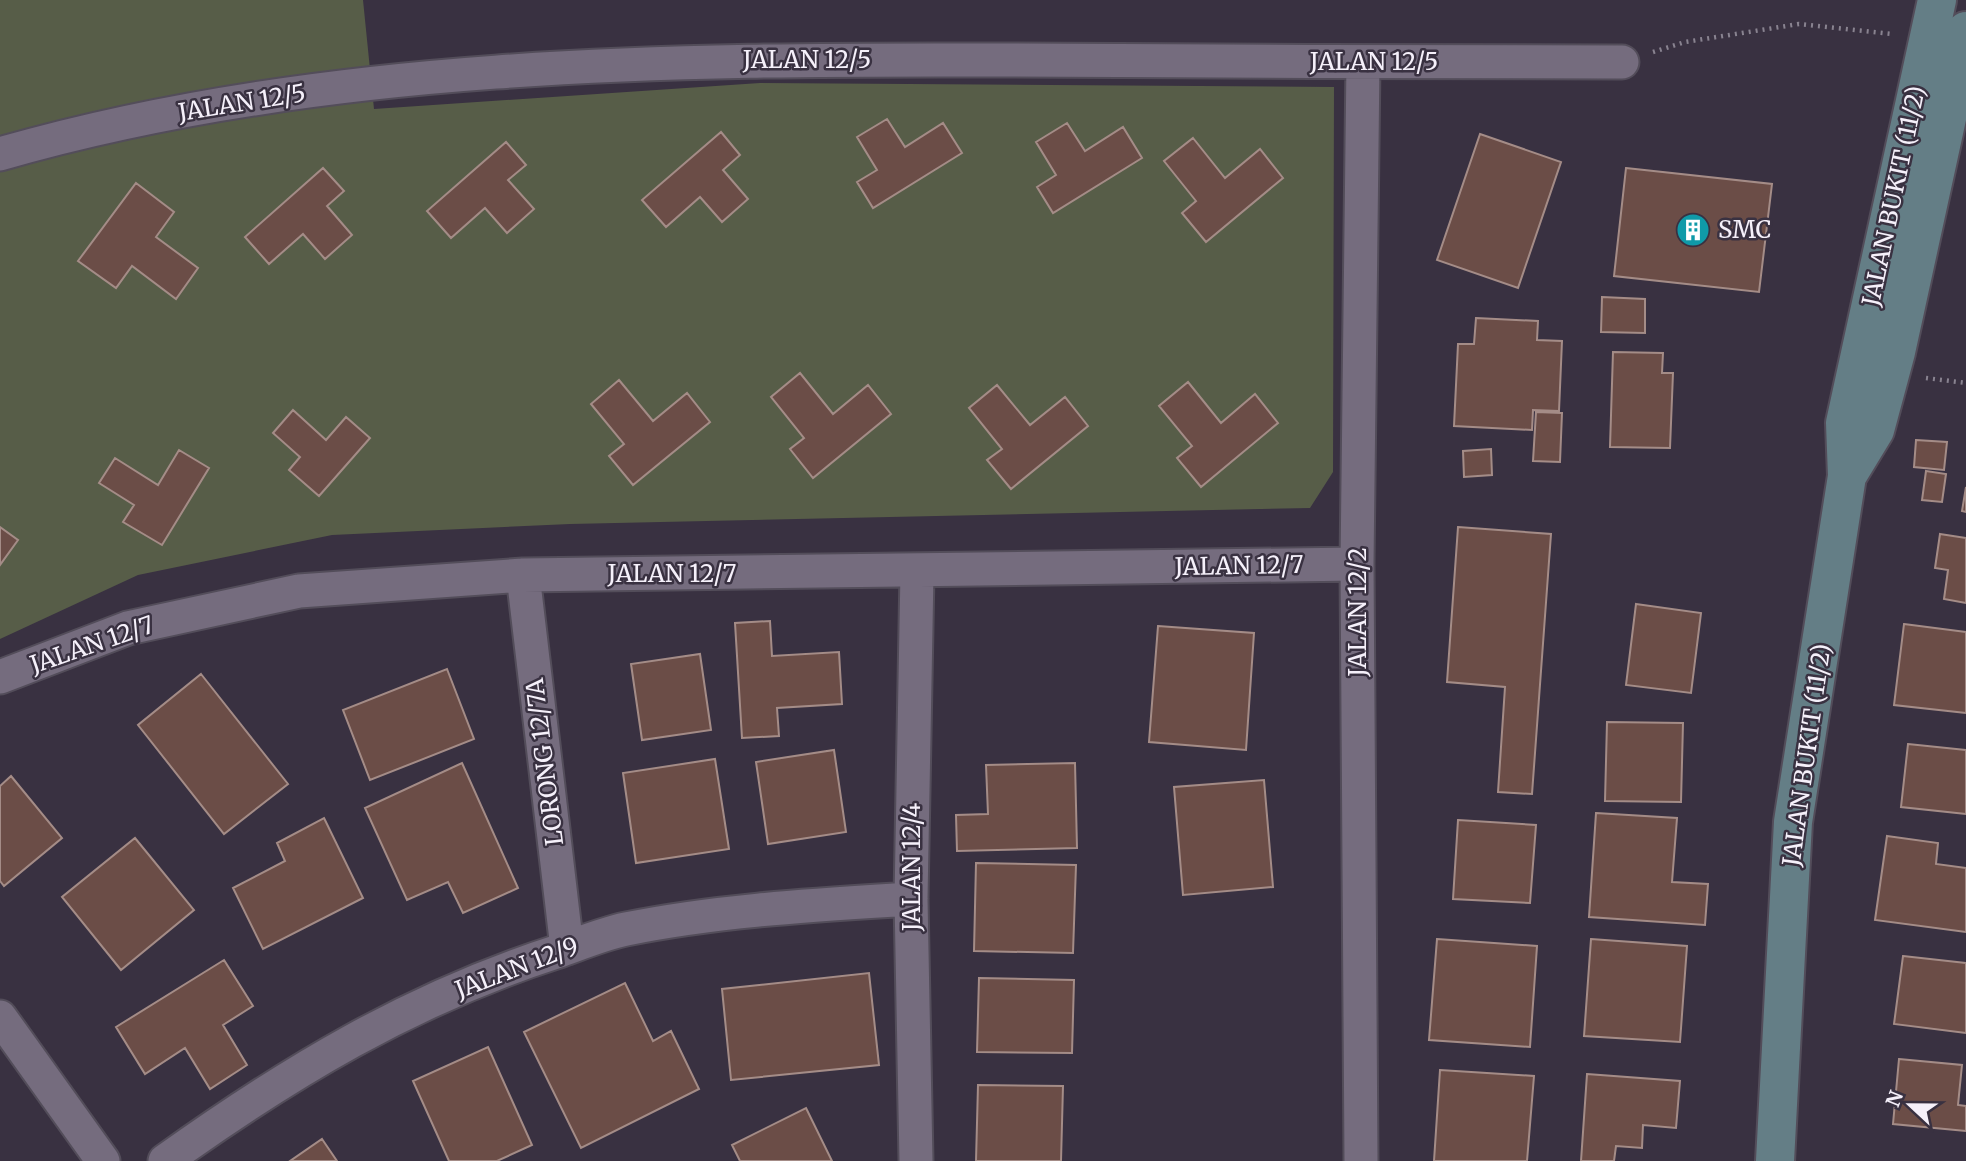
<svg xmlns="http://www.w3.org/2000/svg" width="1966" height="1161" viewBox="0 0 1966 1161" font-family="Merriweather,serif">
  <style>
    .green { fill: #575d48 }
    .building { fill: #6b4d47; stroke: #a48c87; stroke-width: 2 }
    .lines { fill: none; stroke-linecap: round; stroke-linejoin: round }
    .street-casing { stroke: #534d5a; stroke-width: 37 }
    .secondary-casing { stroke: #534d5a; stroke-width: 42 }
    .path { stroke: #898390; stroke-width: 4.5; stroke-dasharray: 2 5; stroke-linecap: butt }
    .street { stroke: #756c7e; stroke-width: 33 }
    .secondary { stroke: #647e86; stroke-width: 38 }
    .labels { text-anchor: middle; stroke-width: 5; stroke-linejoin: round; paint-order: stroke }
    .street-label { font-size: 24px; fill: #f5f0fa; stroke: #393141 }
    .poi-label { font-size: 24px; fill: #f5f0fa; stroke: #393141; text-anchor: start }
  </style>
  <rect width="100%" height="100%" fill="#393141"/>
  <path class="green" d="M0,0H363L374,109L760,83L1334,87L1333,472L1310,508L570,524L332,535L138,575L0,639Z"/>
  <path class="building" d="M887,119L905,147L943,123L962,153L873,208L857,182L877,170L857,137Z
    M1067,123L1085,151L1123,127L1142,158L1053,213L1037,187L1056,175L1036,142Z
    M721,132L740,155L723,170L748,199L722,222L700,197L666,227L642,200Z
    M1480,134L1561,162L1518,288L1437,260Z
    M1193,138L1225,178L1260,149L1283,178L1206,242L1182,213L1196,201L1164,161Z
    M506,142L526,165L508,180L534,209L507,233L485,208L451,238L427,211Z
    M323,168L344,191L327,206L352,235L325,259L303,234L269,264L245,237Z
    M1626,168L1772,184L1759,292L1614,276Z
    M136,183L174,212L156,237L198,268L176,299L132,266L116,288L78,261Z
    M1602,297L1645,299V333L1601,332Z
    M1476,318L1538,321L1537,340L1562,341L1559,411L1533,410L1532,430L1454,426L1458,344H1474Z
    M1613,352L1663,353L1662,373H1673L1670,448L1610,447Z
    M800,373L833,414L868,385L891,414L813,478L790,449L804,438L771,397Z
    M619,380L653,421L687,393L710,422L633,485L609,456L624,444L591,404Z
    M1188,382L1221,423L1255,394L1278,423L1201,487L1177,458L1192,446L1159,406Z
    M997,385L1030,425L1065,397L1088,426L1011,489L987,460L1002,449L969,408Z
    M293,410L326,440L346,417L370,438L319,496L289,470L300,457L273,433Z
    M1536,412L1562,413L1560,462L1533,461Z
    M1916,440L1947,442L1944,470L1914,467Z
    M1491,449L1492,475L1464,477L1463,451Z
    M179,450L209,468L162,545L123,522L134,505L99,483L115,458L158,485Z
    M1926,471L1946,474L1942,502L1922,500Z
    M1966,487V512L1962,511Z
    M0,527L18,540L0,565Z
    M1458,527L1551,534L1532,794L1498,792L1505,687L1447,682Z
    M1940,534L1966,538V603L1944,599L1948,570L1935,568Z
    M1636,604L1701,613L1691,693L1626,685Z
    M770,621L772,656L839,652L842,704L777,708L779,736L742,738L735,623Z
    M1904,624L1966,632V713L1894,705Z
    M1158,626L1254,633L1246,750L1149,742Z
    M700,654L711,730L642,740L631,664Z
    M447,669L474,739L370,780L343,710Z
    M201,674L288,784L224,834L138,725Z
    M1607,722L1683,723L1681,802L1605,801Z
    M1908,744L1966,750V814L1901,807Z
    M834,750L846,832L768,844L756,762Z
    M715,759L729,849L636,863L623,773Z
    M462,763L518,888L463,913L448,882L407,900L365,808Z
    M1075,763L1077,848L957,851L956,815L988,814L986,765Z
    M11,776L62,838L4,886L0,881V786Z
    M1264,780L1273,887L1183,895L1174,787Z
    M1596,813L1677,818L1672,882L1708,884L1705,925L1589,917Z
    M324,818L363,898L263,949L233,888L285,861L277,843Z
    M1458,820L1536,825L1530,903L1453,899Z
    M1887,836L1938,843L1936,864L1966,868V932L1875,920Z
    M135,838L194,910L121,970L62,897Z
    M976,863L1076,865L1073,953L974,951Z
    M1437,939L1537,946L1530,1047L1429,1040Z
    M1591,939L1687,946L1680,1042L1584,1036Z
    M1903,956L1966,963V1033L1894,1024Z
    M224,960L253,1006L223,1025L247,1065L210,1089L185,1048L145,1074L116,1027Z
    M869,973L879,1065L731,1080L722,989Z
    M979,978L1074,980L1072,1053L977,1052Z
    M625,983L653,1041L671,1031L699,1089L581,1148L524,1032Z
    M488,1047L532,1145L497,1161H449L413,1081Z
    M1899,1059L1962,1065L1958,1105L1966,1106V1131L1893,1124Z
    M1440,1070L1534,1076L1527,1161H1434Z
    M1587,1074L1680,1081L1676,1128L1643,1125L1642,1148L1616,1146L1614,1161H1581Z
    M978,1085L1063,1086L1061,1161H976Z
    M806,1108L832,1161H740L732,1145Z
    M322,1139L337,1161H290Z"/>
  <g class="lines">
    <defs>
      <path id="street" d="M0,154C318,62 670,59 999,60C1207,61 1414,62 1622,62
        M523,575L567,948
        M0,677L128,628L299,591L523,575L1357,564
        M0,1017L103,1161
        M165,1161C288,1073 410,999 556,952C579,944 602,934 626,929C720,910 816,905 911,899
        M916,1161L911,899L917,572
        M1361,1161L1357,564L1363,62"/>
      <path id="secondary" d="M1847,476L1875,430L1896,352L1966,31
        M1775,1161L1793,822L1847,476L1845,423L1937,0"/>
    </defs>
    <use href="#street" class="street-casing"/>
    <use href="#secondary" class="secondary-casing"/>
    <path class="path" d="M1653,52L1685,42L1799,24L1892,34
      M1926,378L1966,383"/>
    <use href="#street" class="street"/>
    <use href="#secondary" class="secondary"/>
  </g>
  <defs>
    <symbol id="building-disc" viewBox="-11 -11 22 22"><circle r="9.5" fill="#0f9aa8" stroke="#393141"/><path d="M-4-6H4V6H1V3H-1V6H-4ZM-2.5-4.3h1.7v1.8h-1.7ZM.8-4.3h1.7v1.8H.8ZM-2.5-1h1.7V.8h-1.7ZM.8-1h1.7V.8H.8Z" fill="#fff"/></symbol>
  </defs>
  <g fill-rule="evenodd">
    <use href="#building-disc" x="1674" y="211" width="38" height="38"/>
  </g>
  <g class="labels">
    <g class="street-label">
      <text x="807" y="68">JALAN 12/5</text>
      <text x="1374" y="70">JALAN 12/5</text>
      <text transform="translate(242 103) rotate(-9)" y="8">JALAN 12/5</text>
      <text transform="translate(1894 196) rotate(-78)" y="8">JALAN BUKIT (11/2)</text>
      <text transform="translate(1239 566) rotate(-1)" y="8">JALAN 12/7</text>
      <text x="672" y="582">JALAN 12/7</text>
      <text transform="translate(1358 612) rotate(-90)" y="8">JALAN 12/2</text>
      <text transform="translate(92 645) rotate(-19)" y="8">JALAN 12/7</text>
      <text transform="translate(1807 755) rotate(-82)" y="8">JALAN BUKIT (11/2)</text>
      <text transform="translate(545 762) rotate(-97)" y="8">LORONG 12/7A</text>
      <text transform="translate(912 867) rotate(-90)" y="8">JALAN 12/4</text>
      <text transform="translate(517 968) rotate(-21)" y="8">JALAN 12/9</text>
    </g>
    <g class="poi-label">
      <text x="1718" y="238">SMC</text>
    </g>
  </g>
  <g transform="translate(1910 1105) rotate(292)" stroke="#393141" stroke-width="5" paint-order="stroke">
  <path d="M0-5L12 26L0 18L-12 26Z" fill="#f5f0fa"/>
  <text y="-10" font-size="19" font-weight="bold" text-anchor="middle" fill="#f5f0fa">N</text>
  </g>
</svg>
